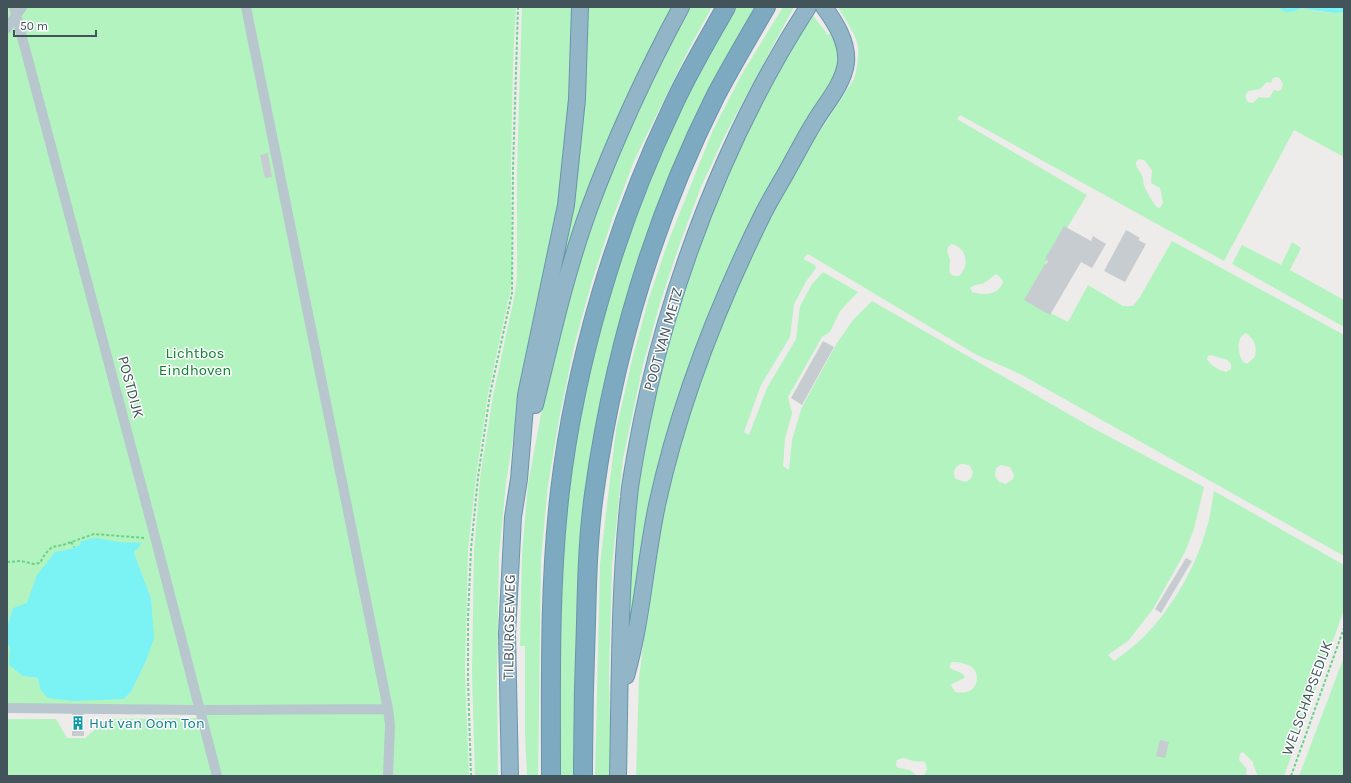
<svg xmlns="http://www.w3.org/2000/svg" width="1351" height="783" viewBox="0 0 1351 783" font-family="Karla,sans-serif">
  <style>
    .green { fill: #b3f3bf; fill-rule: evenodd }
    .water { fill: #7bf2f4 }
    .building { fill: #c7ccd1 }
    .lines { fill: none; stroke-linecap: round; stroke-linejoin: round }
    .trunk-casing { stroke: #6895ac; stroke-width: 18 }
    .motorway-casing { stroke: #6895ac; stroke-width: 20 }
    .path { stroke: #68d38a; stroke-width: 2; stroke-dasharray: 3 2; stroke-linecap: butt }
    .minor { stroke: #b7c7cd; stroke-width: 10 }
    .trunk { stroke: #92b6c7; stroke-width: 16 }
    .motorway { stroke: #7daac0; stroke-width: 18 }
    .labels { text-anchor: middle; stroke-width: 3; stroke-linejoin: round; paint-order: stroke }
    .street-label { font-size: 15px; fill: #42535a; stroke: #fff }
    .park-label { font-size: 15px; fill: #0d8131; stroke: #fff }
    .culture-label { font-size: 15px; fill: #0d838f; stroke: #fff; text-anchor: start }
  </style>
  <rect width="100%" height="100%" fill="#eeebeb"/>
  <path class="green" d="M7,7H516L513,63L511,168L512,275L510,293L505,315L488,394L476,477L468,550L465,672L469,776H391L390,708L7,706V643L23,676L38,678L40,689L124,699L131,692L146,661L151,598L134,553L137,550L32,594L27,604L13,608L7,627Z
    M522,7H573L571,97L560,204L519,401L506,483L499,555L497,672L498,776H475L472,673L474,552L480,478L493,396L515,293L517,276V169Z
    M586,7H673L659,30L631,89L562,269L572,207Z
    M688,7H712L690,47L634,161L612,220L592,281L575,343L560,414L548,485L541,560L538,776H527L525,732V646H520L522,555L528,484L542,409L575,274L595,212L643,96Z
    M735,7H757L613,354L576,776H558L561,562L568,490L579,420L594,348L610,286L652,169L706,57Z
    M783,7H794L725,135L701,187L679,246L660,303L643,365L623,459L612,567L609,676L611,776H595L600,564L616,430L632,360L648,301L668,242L713,130L742,74Z
    M838,7H1277L1295,11L1302,8C1314,11 1332,14 1344,12V157L1294,130L1224,261L960,115L957,119L1087,195L1046,263L1051,266L1031,303L1068,322L1088,285L1123,306H1133L1140,297L1172,241L1344,335V556L1020,374L977,355L808,254L803,259L815,265L816,268L807,280L794,304L790,337L761,385L744,432L749,435L767,388L796,339L800,306L812,284L823,272L858,292L840,311L830,332L822,337L788,397L792,413L785,439L783,466L789,470L792,440L802,407L837,343L853,320L872,301L1091,427L1204,487L1194,529L1185,552L1153,609L1128,641L1108,655L1114,661C1122,655 1129,650 1136,644C1167,617 1195,570 1206,530C1210,518 1212,504 1214,491L1344,565V610L1284,776H1257C1257,771 1253,767 1253,762L1243,752L1240,754L1239,760L1247,769L1246,774L1248,776H922L925,774L927,769L925,762C921,761 919,762 914,761C907,760 906,756 897,760L896,765L898,768L910,770L917,776H636L639,678L655,551L663,507L678,451L699,381L719,325L744,271L770,217L812,143L854,79C857,69 859,57 858,47C857,36 844,17 838,7ZM1277,77L1280,79L1283,84L1281,90L1278,91L1274,90L1270,97L1267,98L1259,97L1253,103L1248,102C1245,98 1245,95 1248,91L1260,89L1267,82L1271,83L1273,78ZM1139,159L1144,160L1152,170L1151,183L1160,188L1163,202L1161,207L1158,208C1154,205 1147,192 1144,186C1143,183 1144,179 1142,176C1140,170 1136,169 1136,162ZM952,244C967,248 970,266 959,276C945,277 951,267 950,260C949,255 946,252 948,247ZM996,274L1000,277L1003,282C999,295 984,296 972,292L970,288C975,284 979,285 984,283C988,281 991,277 996,274ZM1246,333C1255,340 1257,346 1255,357L1247,364L1243,362C1238,353 1235,338 1246,333ZM1211,355L1227,360L1231,364V369L1226,372C1218,370 1210,365 1207,359L1208,356ZM962,464L969,465L973,472L971,479L965,482L956,479C952,473 954,466 962,464ZM1001,465L1010,467L1014,475L1013,479L1006,484L999,482L995,476L996,468ZM952,662C959,662 967,663 973,668C979,674 978,685 971,690C966,693 961,693 955,692L951,685C955,681 961,681 965,677C961,671 956,672 950,668V665Z
    M811,13L828,35L830,34L838,48L837,69L801,136L687,377L626,678L631,568L637,502L645,443L660,370L696,252L740,144L768,89Z
    M1292,242L1301,248L1290,270L1344,300V327L1232,264L1242,245L1281,265Z
    M1344,657V776H1299Z
    M210,711L381,712L384,714L385,719V776H221L205,715Z
    M198,718L213,776H7V719H56L67,738H85L107,719Z"/>
  <path class="water" d="M1277,7H1344V12L1336,13L1311,10L1302,8L1295,11L1286,12Z
    M96,538C104,539 111,541 119,542C126,543 134,542 142,543L134,553L151,598L154,638L146,661L131,692L124,699L73,701L48,698L40,689L38,678L23,676L9,665L10,648L7,643V627L13,608L27,603L37,575L55,552L70,549L80,545L81,541Z"/>
  <path class="building" d="M268,153L272,177L265,178L260,155Z
    M1064,226L1091,241L1093,236L1106,244L1092,268L1081,262L1050,315L1024,300L1045,264L1046,265L1048,261L1045,259Z
    M1126,230L1140,238L1138,240L1146,244L1125,282L1104,271Z
    M823,341L834,347L802,405L791,398Z
    M1186,558L1192,561L1161,613L1155,609Z
    M72,710H84V736H72Z
    M1160,740L1169,742L1165,758L1156,756Z"/>
  <g class="lines">
    <defs>
      <path id="trunk" d="M535,405C551,339 566,272 589,209C615,139 646,72 681,7
        M626,676C642,620 645,562 657,505C679,404 717,307 763,214C770,200 778,187 786,173C795,157 804,139 814,123C825,104 843,85 846,63C848,42 835,22 824,7
        M510,776L507,634L513,517L519,479L526,395L566,205L577,99L580,7
        M618,776C620,683 619,590 629,497C630,484 633,470 635,457C643,412 653,367 666,323C699,212 745,105 808,7"/>
      <path id="motorway" d="M551,776C551,681 549,585 560,491C575,363 616,225 671,110C687,74 707,41 726,7
        M583,776C583,725 584,674 586,623C587,580 588,537 594,494C613,356 653,220 716,95C732,65 749,36 766,7"/>
    </defs>
    <use href="#trunk" class="trunk-casing"/>
    <use href="#motorway" class="motorway-casing"/>
    <path class="path" d="M71,542L74,547
      M7,562L21,561L34,564L40,563L45,554L52,547L63,545L94,534L144,538
      M471,776L468,680V617L471,549L478,477L490,394L512,293L513,168L518,7
      M1291,776L1344,628"/>
    <path class="minor" d="M14,7L155,537L217,776
      M7,28L22,7
      M7,708L199,710L388,709L246,7
      M388,776L390,725L388,709"/>
    <use href="#trunk" class="trunk"/>
    <use href="#motorway" class="motorway"/>
  </g>
  <defs>
    <symbol id="building-bare" viewBox="-9 -9 18 18"><path d="M-4-6H4V6H1V3H-1V6H-4ZM-2.5-4.3h1.7v1.8h-1.7ZM.8-4.3h1.7v1.8H.8ZM-2.5-1h1.7V.8h-1.7ZM.8-1h1.7V.8H.8Z" fill="#0f9aa8" stroke="#fff" stroke-width="2.5" paint-order="stroke"/></symbol>
  </defs>
  <g fill-rule="evenodd">
    <use href="#building-bare" x="68" y="713" width="20" height="20"/>
  </g>
  <g class="labels">
    <g class="street-label">
      <text transform="translate(663 339) rotate(-74)" y="5">POOT VAN METZ</text>
      <text transform="translate(131 387) rotate(75)" y="5">POSTDIJK</text>
      <text transform="translate(509 627) rotate(-89)" y="5">TILBURGSEWEG</text>
      <text transform="translate(1307 698) rotate(-70)" y="5">WELSCHAPSEDIJK</text>
    </g>
    <g class="park-label">
      <text x="195" y="358">Lichtbos<tspan x="195" dy="17">Eindhoven</tspan></text>
    </g>
    <g class="culture-label">
      <text x="89" y="728">Hut van Oom Ton</text>
    </g>
  </g>
  <rect width="1351" height="783" fill="none" stroke="#42535a" stroke-width="16"/>
  <path d="M14 30v6h82v-6" fill="none" stroke="#42535a" stroke-width="2"/>
  <text x="20" y="30" font-size="12" fill="#42535a" stroke="#ffffff" stroke-width="3" paint-order="stroke">50 m</text>
</svg>
